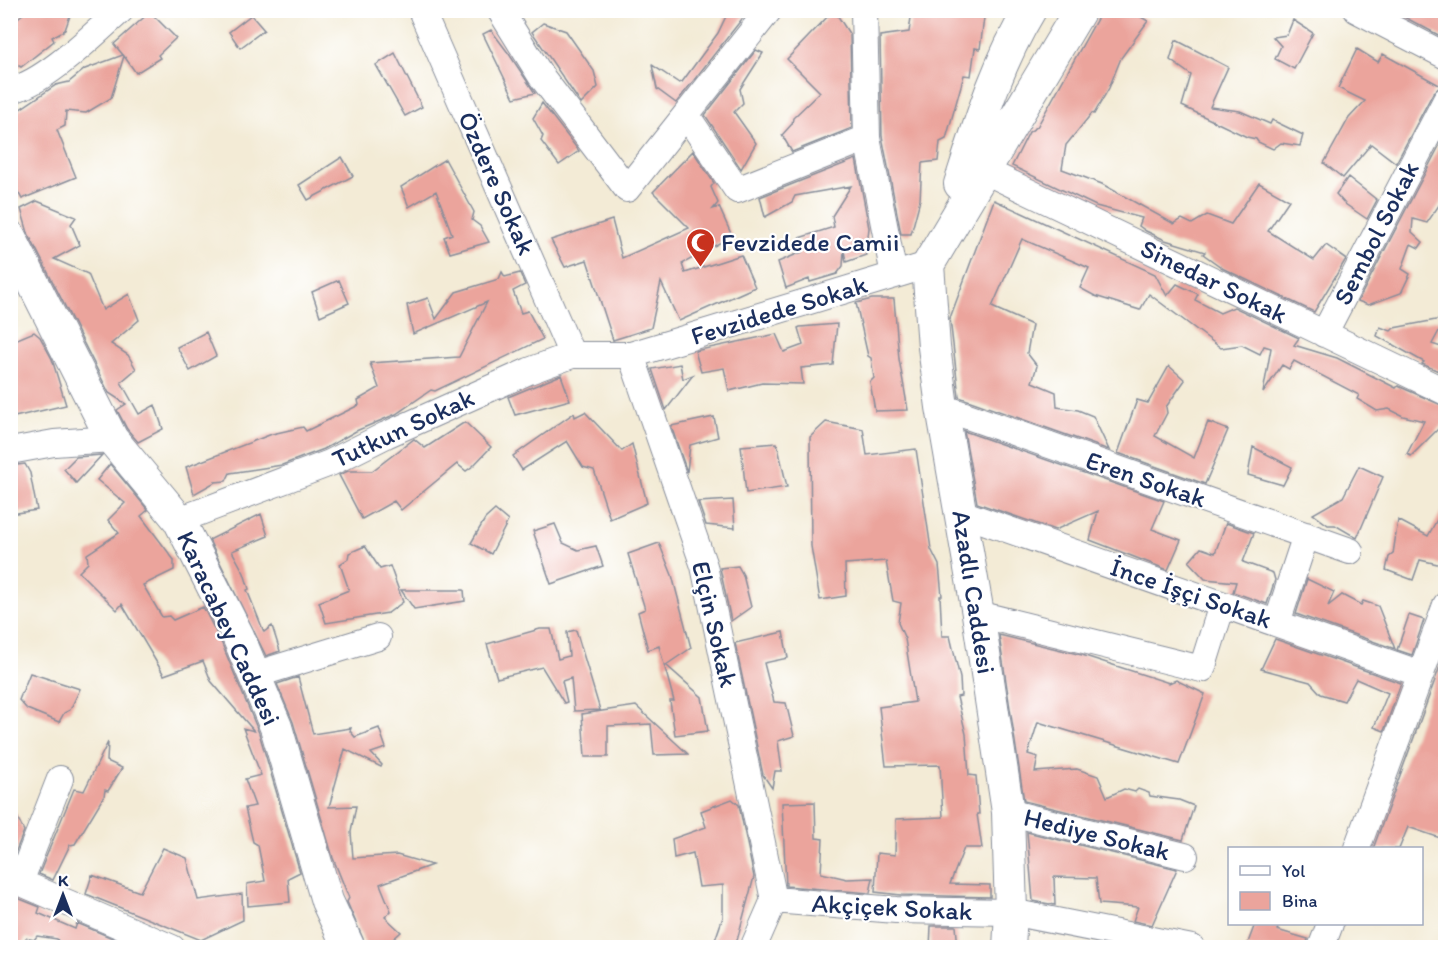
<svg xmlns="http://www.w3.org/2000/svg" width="1456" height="958" viewBox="0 0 1456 958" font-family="Itim,sans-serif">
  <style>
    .building { fill: #eba49c }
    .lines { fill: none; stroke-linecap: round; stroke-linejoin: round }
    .minor-casing { stroke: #878d9a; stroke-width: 28 }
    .tertiary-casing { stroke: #878d9a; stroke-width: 34 }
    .minor { stroke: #fff; stroke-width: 26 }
    .tertiary { stroke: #fff; stroke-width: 32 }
    .labels { text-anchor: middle; stroke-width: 4.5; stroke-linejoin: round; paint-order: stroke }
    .street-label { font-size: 26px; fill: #1b2f5e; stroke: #fff }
    .poi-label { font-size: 26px; fill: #1b2f5e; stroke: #fff; text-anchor: start }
  </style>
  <rect width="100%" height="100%" fill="#fff"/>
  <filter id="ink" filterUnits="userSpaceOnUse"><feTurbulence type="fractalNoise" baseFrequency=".0167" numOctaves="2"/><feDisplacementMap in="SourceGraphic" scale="12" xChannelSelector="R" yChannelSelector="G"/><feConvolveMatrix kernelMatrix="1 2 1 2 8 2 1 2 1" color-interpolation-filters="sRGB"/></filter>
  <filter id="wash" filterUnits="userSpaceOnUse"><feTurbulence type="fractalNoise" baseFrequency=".008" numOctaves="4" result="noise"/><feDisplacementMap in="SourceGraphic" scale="24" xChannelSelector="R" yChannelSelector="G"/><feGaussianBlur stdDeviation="1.35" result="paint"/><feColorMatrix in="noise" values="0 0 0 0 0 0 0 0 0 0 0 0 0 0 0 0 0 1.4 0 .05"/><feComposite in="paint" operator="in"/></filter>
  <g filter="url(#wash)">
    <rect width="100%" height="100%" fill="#f3ebd6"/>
    <g id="blocks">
      <path class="building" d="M28,10H72L65,30L52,37L54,41L21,67L10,61V24Z
        M729,10H749L676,103L657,89L652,65L679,83L682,82L718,33Z
        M834,10L850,35L852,128L792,152L782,135L792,124L793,118L820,92L787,59Z
        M912,10H985L980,49L975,48L971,76L964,75L946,139L940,142L938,161L922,163L920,200L911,234H901L882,136L880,36L909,32Z
        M1102,10H1129L1148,21L1121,58L1109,88L1094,114L1092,113L1066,145L1062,169L1102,184L1174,224L1182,219L1192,224L1207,215L1231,224L1259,183L1289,200L1268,231L1314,260L1326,245L1346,259L1314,312L1224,269L1203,254L1205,252L1165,240L1146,231L1139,226L1142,218L1096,206L1012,166L1029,132L1037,127Z
        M1391,10H1446V39Z
        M150,12L176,38L158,55L160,58L136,73L124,56L111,98L86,113L66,111L65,126L57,130L76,177L22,199L10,178V116L56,85L69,82L85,69L123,55L114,44Z
        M251,15L264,30L240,48L229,32Z
        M1293,20L1313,33L1294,69L1275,59L1281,46L1273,37L1287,35Z
        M543,23L566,31L594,71L598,87L581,104L532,32Z
        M491,30L509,54L535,93L514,98L483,34Z
        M1176,40L1228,67L1210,107L1240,111L1270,124L1272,120L1303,135L1300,146L1281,143L1273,149L1258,142L1256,139L1247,137L1182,106L1191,75L1170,60Z
        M1357,49L1378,62L1383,54L1441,86L1433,93L1396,163L1371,144L1343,178L1324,163L1349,118L1365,101L1338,88Z
        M756,50L763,53L740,89L743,103L734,112L756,143L741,169L705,115Z
        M395,53L422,107L405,116L376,65Z
        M542,103L579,151L559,165L541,141L543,136L533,118Z
        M1446,133V195L1427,223L1413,219L1412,232L1423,242L1419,248L1411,244L1402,269L1410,274L1401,293L1368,305L1358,301Z
        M693,151L714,183L711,187L718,203L713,209L719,207L732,236L682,264L685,273L741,255L755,287L679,321L661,282L651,328L613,340L587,260L565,267L551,240L612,220L622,258L689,228L653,192Z
        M342,157L353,176L308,200L299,185Z
        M445,159L474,212L472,220L480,226L489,242L450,253L444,237L452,234L436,191L409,207L401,187Z
        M856,159L869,228L866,255L846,262L844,250L843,266L837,274L810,282L809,279L786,288L778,262L802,252L799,238L834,227L832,216L851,186L795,196L792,202L765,217L760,197Z
        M1348,177L1377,200L1367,219L1345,204L1336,194Z
        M994,200L1155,274L1167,296L1177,284L1198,294L1195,300L1220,313L1234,307L1299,338L1294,345L1337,358L1396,388L1398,386L1446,407V426L1442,425L1411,456L1407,454L1424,421L1403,416L1389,409L1377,411L1357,399L1359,395L1294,361L1289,369L1282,365L1263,393L1271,348L1264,346L1260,354L1242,345L1221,348L1149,294L1140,310L1095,296L1080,288L1089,268L1022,239L992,307L1032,325L1027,353L1037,366L1032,382L1056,392L1057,407L1078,410L1093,416L1109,450L959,397L950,318Z
        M37,201L76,217L71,224L80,245L54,259L88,274L103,310L129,294L139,320L111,344L128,355L136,369L121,382L139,414L155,405L163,429L138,442L127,429L117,410L126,404L109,393L28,233L21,209Z
        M502,272L505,277L520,273L525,285L513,291L521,313L528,311L543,339L435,391L431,390L396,414L356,431L324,449L282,465L230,473L226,481L215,482L194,494L186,467L272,434L303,427L306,431L359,405L358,400L379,388L370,363L459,357L487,302L413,334L407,305L428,298L436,319L456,292L499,279Z
        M339,280L349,303L320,316L312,292Z
        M872,299H894L899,359L908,410L875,411L870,382L874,378L871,358L868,356L856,303Z
        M1446,318L1432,344L1441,347L1446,342V374L1422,364L1424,362L1377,336L1380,327L1391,331L1394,328Z
        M837,324L833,365L801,368L803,384L762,383L729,391L724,368L701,372L695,351L776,334L784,352L803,345L798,328L800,327Z
        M34,332L40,337L52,359L66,405L10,418V342Z
        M206,332L216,356L190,371L177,347Z
        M680,364L683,379L693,375L666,410L652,369Z
        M1169,366L1185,380L1166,407L1167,413L1155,436L1194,458L1208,422L1228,430L1205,484L1118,453L1137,400L1148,403Z
        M561,375L570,400L515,415L508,397Z
        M585,412L622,451L632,444L647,503L610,519L594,470L583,467L567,441L522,470L513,456L574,413L575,417Z
        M714,417L718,437L690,445L687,472L671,426Z
        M465,422L491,447L473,466L466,471L457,464L401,510L394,501L362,519L339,475L348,471H372L414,439L425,448Z
        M826,422L863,429L867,455L916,449L931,549L939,565L942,596H940L942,636H950L960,678L961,696L957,697L966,734L969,775L976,776L979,814H977L982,848H964L950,884L990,885V897L901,895L875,892L877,853L895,855L896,819L943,817L940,765L886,766L879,707L915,702L905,639L898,623L901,603L893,601L886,561L845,564L846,596L820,600L811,546L810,437Z
        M964,431L1164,501L1152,529L1181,540L1168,570L1090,540L1098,511L1055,530L977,503Z
        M777,443L787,487L746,493L741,446Z
        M1253,447L1292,467L1283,485L1248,475Z
        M102,455L76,483L64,469L76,457Z
        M25,464L30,473L37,510L10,514V466Z
        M110,464L148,510L141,516L174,560V570L143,585L162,617L169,616L173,620L203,607L222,644L259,733L300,872L288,878L290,902L248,906L247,884L265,881L258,845L253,842L245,808L255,806L245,779L261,775L243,728L254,731L211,681L203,661L164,675L122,604L117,610L79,572L88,563L87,554L119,533L108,520L125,503L97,480Z
        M1359,466L1383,477L1357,538L1335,525H1328L1313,514L1343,497Z
        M733,500L735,528L706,525L698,502Z
        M1446,503V566L1420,560L1413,580L1386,570L1389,557L1393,554L1398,520L1428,536Z
        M495,510L508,521L491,554L471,543L485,519Z
        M261,514L268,536L232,551L244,573L249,589L247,590L264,632L272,626L280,651L266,656L209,540Z
        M1226,523L1254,533L1243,562L1273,573L1275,580L1267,604L1233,592L1236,582L1205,579L1189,562L1201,548L1215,553Z
        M555,524L563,543L578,550L596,546L603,566L551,584L533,531Z
        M659,543L672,575L691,648L666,665L702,697L708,731L675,735L670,701H674L659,646L648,650L638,612L645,609L628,554Z
        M365,546L380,569L390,566L403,602L388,613L326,623L319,602L349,590L340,564L348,559L349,553Z
        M738,566L743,575L751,607L731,621L720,568Z
        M1307,579L1334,592L1328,606L1342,595L1361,605L1363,601L1378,606L1395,649L1296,614Z
        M401,590H464L465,601L414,609Z
        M1409,615L1424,620L1412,655L1397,650Z
        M540,629H551L558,659L569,656L567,632L576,630L600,710L574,711L571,678L562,681L567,702L564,703L542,667L497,678L487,644Z
        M783,632L788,658L764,663L774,702L786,703L794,736L778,741L782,771H775L772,788L763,775L735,643Z
        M999,635L1082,655L1169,683L1176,680L1205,694L1179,764L1038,722L1028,754L1038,757L1035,772L1077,769L1098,776L1107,797L1124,789L1135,792L1138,789L1149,793L1150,796L1179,800L1194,806L1183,840L1024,801Z
        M1275,639L1401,683L1384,731L1374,727L1388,693L1356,679L1344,701L1321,694L1310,682L1261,669Z
        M1446,650V840L1408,827L1399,849H1373Z
        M30,673L80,689L70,710L64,713L59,722L27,709L19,700Z
        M298,677L313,734L351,728L350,731L355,737L379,728L386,748L371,753L382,765L381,767L345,749L329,807L356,806L351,832L353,858L397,855L432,865L380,884L391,911L385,917L401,932L383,948H367L347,902L349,898L333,858L293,722L277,684Z
        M636,706L688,754L654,755L651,724L608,726V757H585L582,714Z
        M108,742L107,761L122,768L108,791L105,790L104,796L75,844L70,845L53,880L39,874L74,789L84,791Z
        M732,799L739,805L754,877L735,948H728L714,943L723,917V885L699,887L693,853L674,858L672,839L706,827L701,811Z
        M10,802L24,831L11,863H10Z
        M815,802L816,838L823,839L821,873L847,879L873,878L870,893L786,886L782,803Z
        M1027,832L1177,869L1152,925L1133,921L1138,907L1099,904L1096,878L1054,877L1055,905L1033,901Z
        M163,848L187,858L198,900L242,894L243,920L201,940L86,894L92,875L140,892Z
        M10,895L40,907L38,913L75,929L77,923L117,940L114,948H69L59,943L57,939L37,936L34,940L26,938L19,948H10Z
        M1255,924H1279L1277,930L1308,939L1306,948H1246Z
        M931,926H956L958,948H930Z"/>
    </g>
  </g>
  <g filter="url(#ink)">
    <use href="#blocks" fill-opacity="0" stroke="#878d9a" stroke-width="1.5"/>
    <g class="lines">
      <defs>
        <path id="minor" d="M421,10L572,355
          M500,10L541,76L627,189L769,10
          M864,10L867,138L894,275
          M1357,10L1446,56
          M10,90C43,85 95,33 121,10
          M687,116L737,190L867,138
          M983,170L1446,392
          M1324,334L1446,100
          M631,355L704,566L774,900
          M942,407L1350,551
          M10,451L54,443L112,439
          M961,513L1421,674
          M179,520L330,463L386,435L529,371L572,355H631L928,265
          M978,614L1202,669L1222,605
          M1277,623L1306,535
          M254,675L378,637
          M1008,812L1185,856
          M1357,848L1446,605
          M10,878L172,948
          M20,882L60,779
          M774,900L896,910L1011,912L1192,948
          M753,948L774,900
          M1321,948L1330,924"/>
        <path id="tertiary" d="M960,184C979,125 997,64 1030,10
          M10,237L112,439L179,520L238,636L276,727L327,901L349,948
          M1009,948L1011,912L1008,812L978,614L942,407L934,347L928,265L1080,10"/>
      </defs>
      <use href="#minor" class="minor-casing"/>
      <use href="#tertiary" class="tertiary-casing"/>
      <use href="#minor" class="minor"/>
      <use href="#tertiary" class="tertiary"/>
    </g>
  </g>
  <defs>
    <symbol id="mosque-pin" viewBox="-11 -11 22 30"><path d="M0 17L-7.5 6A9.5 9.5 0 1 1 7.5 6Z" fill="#c8321e" stroke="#fff"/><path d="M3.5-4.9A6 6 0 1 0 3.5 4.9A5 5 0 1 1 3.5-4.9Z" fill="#fff"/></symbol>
  </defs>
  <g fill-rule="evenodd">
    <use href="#mosque-pin" x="684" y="226" width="33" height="45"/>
  </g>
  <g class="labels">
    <g class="street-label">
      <text transform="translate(497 183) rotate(66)" y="9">Özdere Sokak</text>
      <text transform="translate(1376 233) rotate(-63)" y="9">Sembol Sokak</text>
      <text transform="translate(1214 281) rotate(26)" y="9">Sinedar Sokak</text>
      <text transform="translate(779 310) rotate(-17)" y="9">Fevzidede Sokak</text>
      <text transform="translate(403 428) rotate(-25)" y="9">Tutkun Sokak</text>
      <text transform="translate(1146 479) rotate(19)" y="9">Eren Sokak</text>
      <text transform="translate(974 592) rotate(81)" y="9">Azadlı Caddesi</text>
      <text transform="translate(1191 593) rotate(19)" y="9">İnce İşçi Sokak</text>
      <text transform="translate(715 624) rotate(77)" y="9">Elçin Sokak</text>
      <text transform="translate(229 628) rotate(65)" y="9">Karacabey Caddesi</text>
      <text transform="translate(1097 834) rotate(14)" y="9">Hediye Sokak</text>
      <text transform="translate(892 907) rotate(3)" y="9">Akçiçek Sokak</text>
    </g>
    <g class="poi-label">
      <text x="721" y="251">Fevzidede Camii</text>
    </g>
  </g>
  <rect width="1456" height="958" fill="none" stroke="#fff" stroke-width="36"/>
  <rect x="1228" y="847" width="195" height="78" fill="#ffffff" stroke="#a4acbf" stroke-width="1.5"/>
  <rect x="1240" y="866" width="30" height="9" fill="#ffffff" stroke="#a4acbf" stroke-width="1.5"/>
  <text x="1282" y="877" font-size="18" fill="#1b2f5e">Yol</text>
  <rect x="1240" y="892" width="30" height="18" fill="#eba49c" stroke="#a4acbf" stroke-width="1.5"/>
  <text x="1282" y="907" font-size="18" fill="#1b2f5e">Bina</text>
  <g transform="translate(63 895)" stroke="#ffffff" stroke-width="4.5" paint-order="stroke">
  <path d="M0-4.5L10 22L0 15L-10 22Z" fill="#1b2f5e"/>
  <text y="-9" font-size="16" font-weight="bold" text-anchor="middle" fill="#1b2f5e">K</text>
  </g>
</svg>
